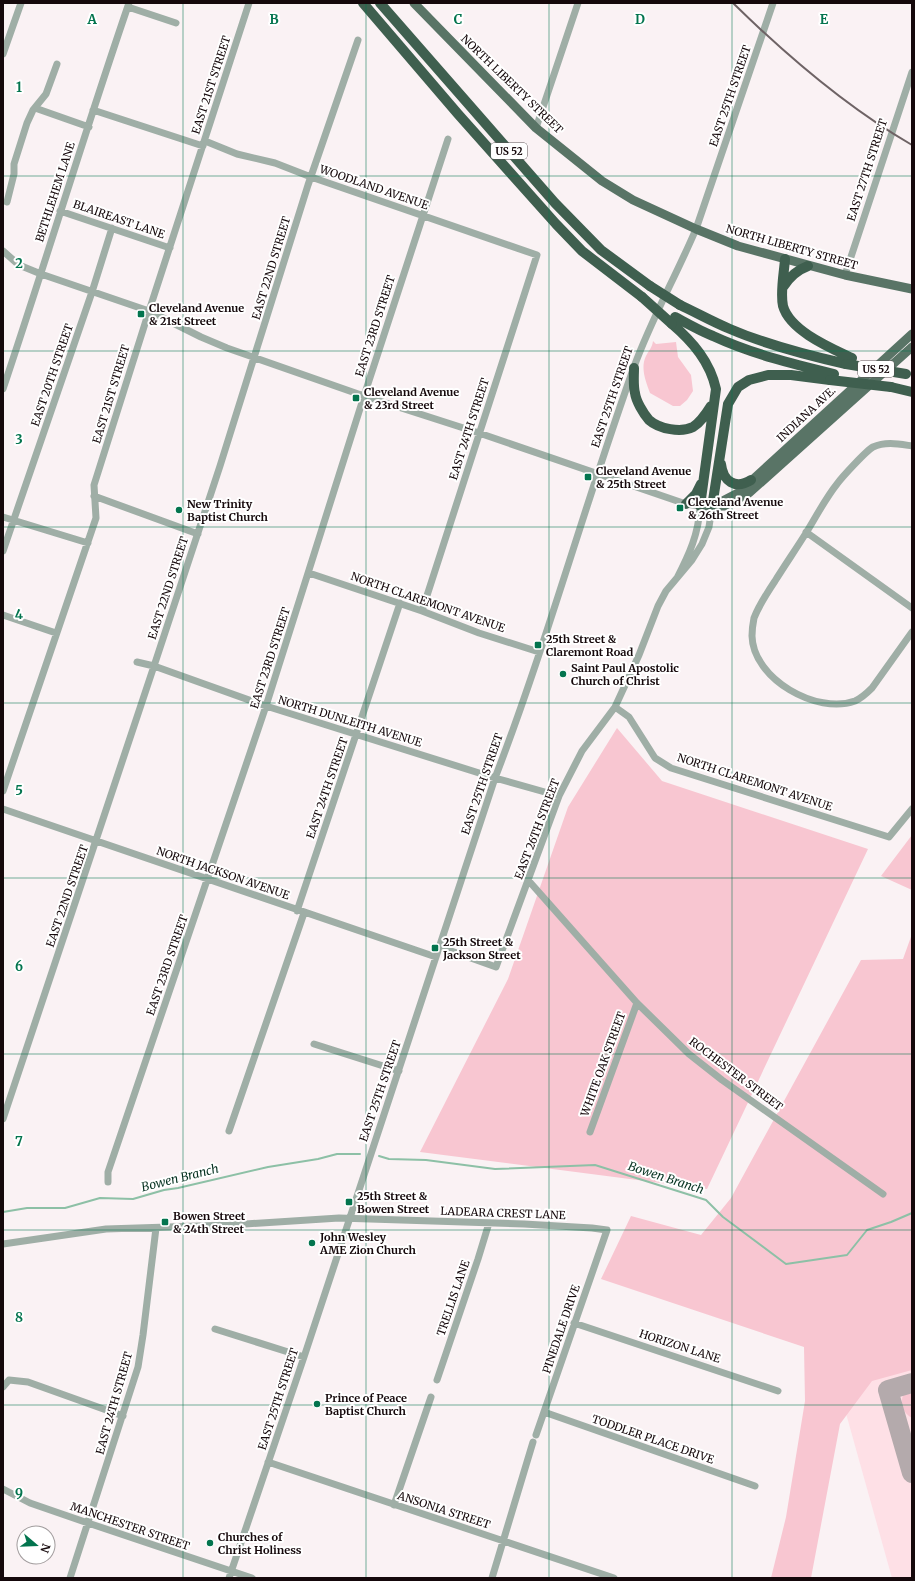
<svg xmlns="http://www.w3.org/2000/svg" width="915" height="1581" viewBox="0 0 915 1581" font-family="Merriweather,serif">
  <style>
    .built { fill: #fee0e6 }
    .green { fill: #f8c6d1 }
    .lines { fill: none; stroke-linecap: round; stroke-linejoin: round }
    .stream { stroke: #8dc0a6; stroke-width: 2 }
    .taxiway { stroke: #b4aaac; stroke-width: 20 }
    .minor { stroke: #9faea6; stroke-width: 7 }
    .major { stroke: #597466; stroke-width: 9 }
    .highway { stroke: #3f5f4f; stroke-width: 10 }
    .rail { stroke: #6e6365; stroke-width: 2 }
    .highway-bridge { stroke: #3f5f4f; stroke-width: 10 }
    .grid { fill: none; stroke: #03744e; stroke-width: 1; stroke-opacity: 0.55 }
    .poi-dot { fill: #03744e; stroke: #fff; stroke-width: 1.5 }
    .labels { text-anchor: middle; stroke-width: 4; stroke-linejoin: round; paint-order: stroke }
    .shield { fill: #fff; stroke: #5b5254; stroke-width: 1 }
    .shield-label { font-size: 10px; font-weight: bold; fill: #15080b }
    .street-label { font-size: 11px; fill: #15080b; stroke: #fff }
    .poi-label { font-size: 11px; font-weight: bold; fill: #15080b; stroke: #fff; text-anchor: start }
    .water-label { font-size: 12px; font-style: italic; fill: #063221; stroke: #fff }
    .grid-label { font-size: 13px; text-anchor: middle; font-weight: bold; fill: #03744e; stroke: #fff; stroke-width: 4; stroke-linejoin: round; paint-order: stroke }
  </style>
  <rect width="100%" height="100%" fill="#faf2f4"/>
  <path class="built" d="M912,1362V1578H892L835,1374Z"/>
  <path class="green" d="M653,341L656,344L676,342L678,357L691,375L693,391L687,400L680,406H673L650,393C646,382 640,368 646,356C649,350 652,348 653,341Z
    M617,728L662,781L868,849L707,1189L420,1152L508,979L568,807Z
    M912,835V890L881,876Z
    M912,934V1370L872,1381L840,1424L811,1578H771L786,1517L805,1401L804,1347L601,1279L631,1216L701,1235L731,1198L861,960L903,959Z
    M912,1390V1418C903,1413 900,1404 903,1395Z"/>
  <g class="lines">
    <path class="stream" d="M379,1156L389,1159L426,1160L495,1169L595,1165L706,1200L723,1217L786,1264L847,1255L867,1230L891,1222L912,1213
      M3,1212L27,1208H65L100,1198L133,1199L164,1190L178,1188L268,1167L318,1159L337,1154H360"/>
    <path class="taxiway" d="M912,1383L888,1390L912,1473"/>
    <path class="minor" d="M128,7L176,23
      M3,54L21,3
      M35,108L89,127
      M93,110L203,146
      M536,128L578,3
      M205,141L237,154L275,163L311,177L537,255L422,611
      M7,202L14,174V164L27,123L33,110L46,94L57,64
      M60,211L170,248
      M3,251L19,265L41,274L149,311L201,337L227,348L364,396L479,433L686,504L700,506C699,533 689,555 677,578
      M845,275L912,72
      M3,389C46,261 85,131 129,3
      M912,446C899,444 886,441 873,447C867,450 842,477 837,484C825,499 816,517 806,533C796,549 785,565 775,581C767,593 759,605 754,618C753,623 752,631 752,636C753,679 817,715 855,701C862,698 867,693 872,688L912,632
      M94,496L198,534
      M3,517L88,543
      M806,532L912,608
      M3,551L92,292L112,228
      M309,573L422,611L479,633L539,652
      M3,615L56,633
      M137,662L154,666L266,706L495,778L559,796
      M615,707L629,717L655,758L671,768L889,837L912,809
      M3,791L96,518L94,485L149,311L249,3
      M3,809L436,957
      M528,880L637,1003L689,1054L722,1080L883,1194
      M297,911L400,603
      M440,947L496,967L559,796L582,751L615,707L639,655L658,606L666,591L692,560L702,544L709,527L712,507
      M314,1044L399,1071
      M3,1119L154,666L220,466L308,185L358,40
      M229,1131L304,913
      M590,1132L637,1003
      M108,1182V1172L266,706L364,396L448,139
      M3,1244L106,1229L230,1225L339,1218L524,1224L592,1228L607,1230L536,1435
      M574,1323L778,1391
      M215,1329L304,1357
      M437,1380L478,1259L489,1223
      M3,1387L9,1380L28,1382L123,1416
      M544,1412L755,1486
      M268,1462L614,1578
      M3,1489L30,1503L88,1523L252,1578
      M394,1505L431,1397
      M70,1578L138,1367L143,1335L156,1228
      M229,1578L304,1357L495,778C547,643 585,503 634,367C651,320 676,276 696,229L773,3
      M492,1578L533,1442"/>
    <path class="major" d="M414,3L536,128L602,181L633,200L696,229L738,246L845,275L912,289
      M715,505L738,493L912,334
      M700,506H724L749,493L912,347"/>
    <path class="highway" d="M363,3L458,114L556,224L582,251L642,297
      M380,3L555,203L601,250L650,286
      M785,259C784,274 780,292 783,306C790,331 831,348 852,358
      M783,287C790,276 797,270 808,266
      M680,305C697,313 713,322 730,329C767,345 806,355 846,364
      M675,317C688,324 700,331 713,336C752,354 793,364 834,374
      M672,324C693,342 710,362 716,389L700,506
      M634,368C634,376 633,385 635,393C636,401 643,413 649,420C659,429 681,433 693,427C701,422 706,414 711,406
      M891,387L912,392
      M721,464C723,481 735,490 751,480
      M686,504L696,494L701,484
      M712,507L728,404L738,387L749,380L768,375H791L830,380"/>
    <path class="rail" d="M733,3C787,56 846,107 912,145"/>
    <path class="highway-bridge" d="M650,286L680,305
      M642,297L672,324
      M846,364L906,374
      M830,380L891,387"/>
  </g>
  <path class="grid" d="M183,3V1578M366,3V1578M549,3V1578M732,3V1578M3,176H912M3,351H912M3,527H912M3,703H912M3,878H912M3,1054H912M3,1230H912M3,1405H912"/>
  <g class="poi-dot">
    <rect x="137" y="310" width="8" height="8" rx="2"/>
    <rect x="352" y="394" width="8" height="8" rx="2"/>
    <rect x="584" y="473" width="8" height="8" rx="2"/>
    <rect x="676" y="504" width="8" height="8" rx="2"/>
    <circle cx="179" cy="510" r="4"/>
    <rect x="534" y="641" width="8" height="8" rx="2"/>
    <circle cx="563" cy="674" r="4"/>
    <rect x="431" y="944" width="8" height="8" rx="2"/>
    <rect x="345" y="1198" width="8" height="8" rx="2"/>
    <rect x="161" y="1218" width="8" height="8" rx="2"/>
    <circle cx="312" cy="1243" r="4"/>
    <circle cx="317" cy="1404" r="4"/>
    <circle cx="210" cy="1543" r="4"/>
  </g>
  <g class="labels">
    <g class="shield">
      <rect x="491" y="143" width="36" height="16" rx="3"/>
      <rect x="858" y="361" width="36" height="16" rx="3"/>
    </g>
    <g class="shield-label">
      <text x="509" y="155">US 52</text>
      <text x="876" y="373">US 52</text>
    </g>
    <g class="street-label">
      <text transform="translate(512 84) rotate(44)" y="4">NORTH LIBERTY STREET</text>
      <text transform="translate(211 85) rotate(-72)" y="4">EAST 21ST STREET</text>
      <text transform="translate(730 96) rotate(-71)" y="4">EAST 25TH STREET</text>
      <text transform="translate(867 170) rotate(-72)" y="4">EAST 27TH STREET</text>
      <text transform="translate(374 187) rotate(19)" y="4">WOODLAND AVENUE</text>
      <text transform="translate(55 192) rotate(-72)" y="4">BETHLEHEM LANE</text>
      <text transform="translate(119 219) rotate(19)" y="4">BLAIREAST LANE</text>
      <text transform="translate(792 247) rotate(16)" y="4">NORTH LIBERTY STREET</text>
      <text transform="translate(271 268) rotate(-73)" y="4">EAST 22ND STREET</text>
      <text transform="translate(375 326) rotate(-72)" y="4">EAST 23RD STREET</text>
      <text transform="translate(52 375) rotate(-71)" y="4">EAST 20TH STREET</text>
      <text transform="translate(111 394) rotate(-73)" y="4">EAST 21ST STREET</text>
      <text transform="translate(612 397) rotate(-71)" y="4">EAST 25TH STREET</text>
      <text transform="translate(806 414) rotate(-43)" y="4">INDIANA AVE.</text>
      <text transform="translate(469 429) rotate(-72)" y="4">EAST 24TH STREET</text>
      <text transform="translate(168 588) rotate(-72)" y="4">EAST 22ND STREET</text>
      <text transform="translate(428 602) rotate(19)" y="4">NORTH CLAREMONT AVENUE</text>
      <text transform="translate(270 658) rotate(-72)" y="4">EAST 23RD STREET</text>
      <text transform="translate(350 721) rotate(17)" y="4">NORTH DUNLEITH AVENUE</text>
      <text transform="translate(755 782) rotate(18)" y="4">NORTH CLAREMONT AVENUE</text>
      <text transform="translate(482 784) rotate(-71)" y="4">EAST 25TH STREET</text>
      <text transform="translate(327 788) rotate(-71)" y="4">EAST 24TH STREET</text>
      <text transform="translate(537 829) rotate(-69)" y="4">EAST 26TH STREET</text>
      <text transform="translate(223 873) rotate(19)" y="4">NORTH JACKSON AVENUE</text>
      <text transform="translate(67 896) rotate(-71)" y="4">EAST 22ND STREET</text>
      <text transform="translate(167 965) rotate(-71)" y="4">EAST 23RD STREET</text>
      <text transform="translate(603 1064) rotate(-70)" y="4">WHITE OAK STREET</text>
      <text transform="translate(736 1074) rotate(37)" y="4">ROCHESTER STREET</text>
      <text transform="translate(380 1091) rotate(-71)" y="4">EAST 25TH STREET</text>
      <text transform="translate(503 1213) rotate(2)" y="4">LADEARA CREST LANE</text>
      <text transform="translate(453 1298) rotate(-71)" y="4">TRELLIS LANE</text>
      <text transform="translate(561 1329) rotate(-71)" y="4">PINEDALE DRIVE</text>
      <text transform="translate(680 1346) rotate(18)" y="4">HORIZON LANE</text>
      <text transform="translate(278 1399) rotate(-72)" y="4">EAST 25TH STREET</text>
      <text transform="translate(114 1403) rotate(-74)" y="4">EAST 24TH STREET</text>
      <text transform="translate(653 1439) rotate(19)" y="4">TODDLER PLACE DRIVE</text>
      <text transform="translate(444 1510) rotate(18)" y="4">ANSONIA STREET</text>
      <text transform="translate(130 1526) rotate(19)" y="4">MANCHESTER STREET</text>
    </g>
    <g class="poi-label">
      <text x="149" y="312">Cleveland Avenue<tspan x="149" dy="13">&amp; 21st Street</tspan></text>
      <text x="364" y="396">Cleveland Avenue<tspan x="364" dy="13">&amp; 23rd Street</tspan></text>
      <text x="596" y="475">Cleveland Avenue<tspan x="596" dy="13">&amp; 25th Street</tspan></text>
      <text x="688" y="506">Cleveland Avenue<tspan x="688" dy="13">&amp; 26th Street</tspan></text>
      <text x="187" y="508">New Trinity<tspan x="187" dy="13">Baptist Church</tspan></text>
      <text x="546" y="643">25th Street &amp;<tspan x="546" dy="13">Claremont Road</tspan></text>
      <text x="571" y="672">Saint Paul Apostolic<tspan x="571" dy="13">Church of Christ</tspan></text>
      <text x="443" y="946">25th Street &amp;<tspan x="443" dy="13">Jackson Street</tspan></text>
      <text x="357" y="1200">25th Street &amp;<tspan x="357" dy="13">Bowen Street</tspan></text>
      <text x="173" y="1220">Bowen Street<tspan x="173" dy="13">&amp; 24th Street</tspan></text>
      <text x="320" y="1241">John Wesley<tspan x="320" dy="13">AME Zion Church</tspan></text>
      <text x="325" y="1402">Prince of Peace<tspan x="325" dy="13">Baptist Church</tspan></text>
      <text x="218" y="1541">Churches of<tspan x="218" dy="13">Christ Holiness</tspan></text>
    </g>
    <g class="water-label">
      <text transform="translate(180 1178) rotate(-14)" y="4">Bowen Branch</text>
      <text transform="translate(666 1178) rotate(18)" y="4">Bowen Branch</text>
    </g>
  </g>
  <g class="grid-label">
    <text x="92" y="24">A</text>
    <text x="274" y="24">B</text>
    <text x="458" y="24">C</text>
    <text x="640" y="24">D</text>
    <text x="824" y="24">E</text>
    <text x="19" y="92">1</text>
    <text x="19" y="268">2</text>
    <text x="19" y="444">3</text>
    <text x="19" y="619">4</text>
    <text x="19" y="795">5</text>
    <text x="19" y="971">6</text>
    <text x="19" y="1146">7</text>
    <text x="19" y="1322">8</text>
    <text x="19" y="1498">9</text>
  </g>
  <rect width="915" height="1581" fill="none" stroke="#15080b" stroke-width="8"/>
  <g transform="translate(36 1545) rotate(109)"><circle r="19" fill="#ffffff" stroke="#a19c9d"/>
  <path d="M0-3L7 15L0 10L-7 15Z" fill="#03744e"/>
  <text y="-6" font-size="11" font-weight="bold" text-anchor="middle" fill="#15080b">N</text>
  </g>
</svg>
